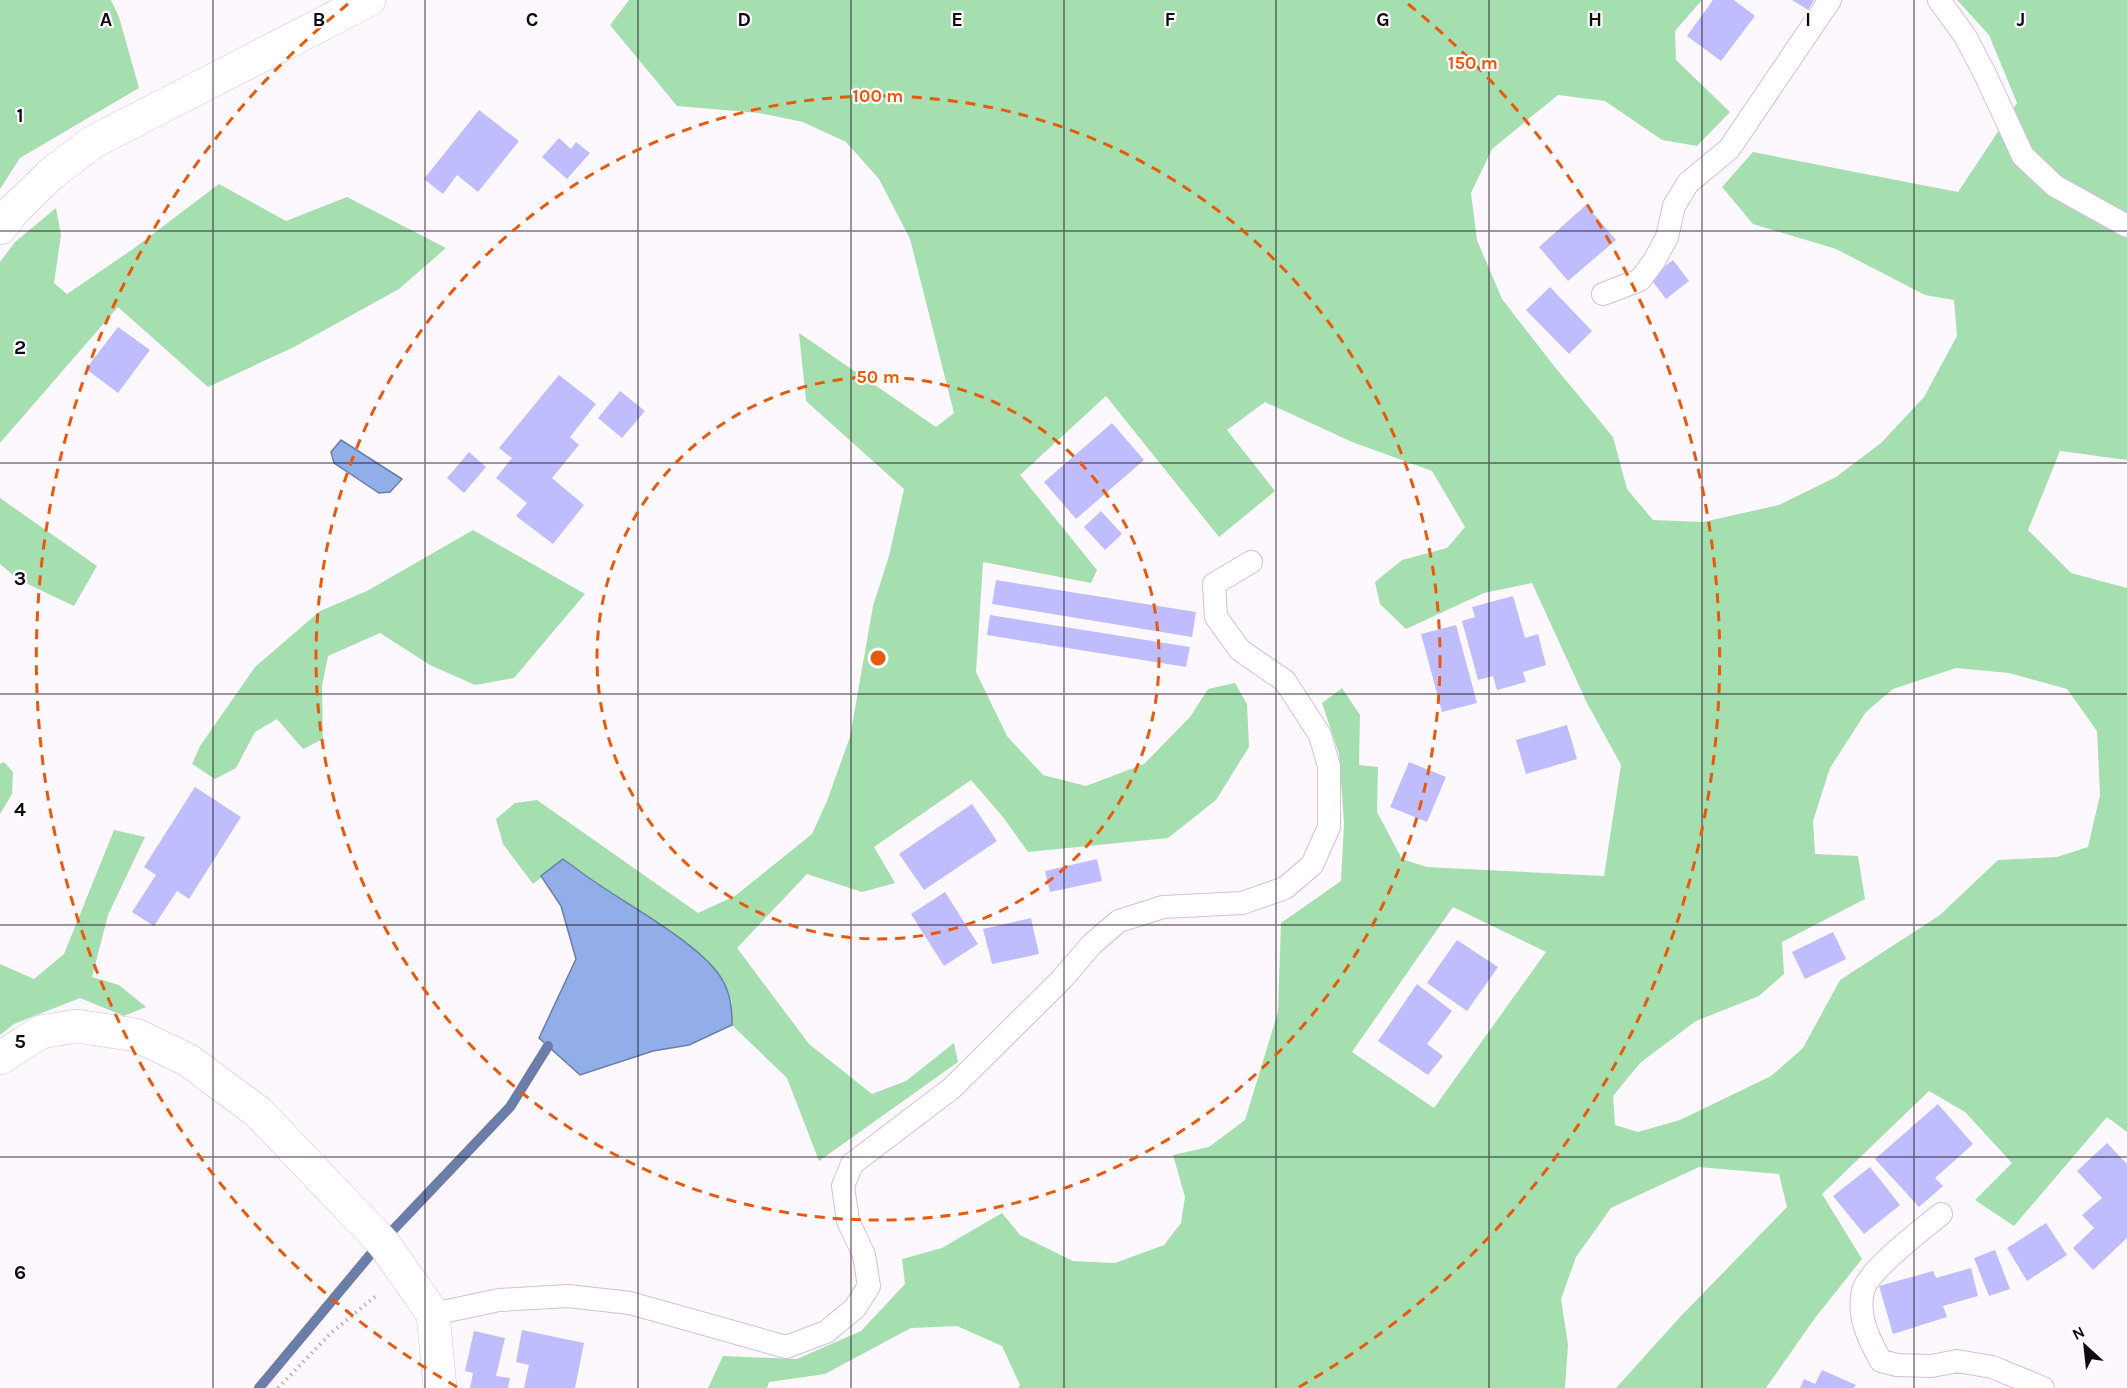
<svg xmlns="http://www.w3.org/2000/svg" width="2127" height="1388" viewBox="0 0 2127 1388" font-family="Karla,sans-serif">
  <style>
    .green { fill: #a5dfaf; fill-rule: evenodd }
    .water { fill: #91aee9; stroke: #6b7da9; stroke-width: 1.5 }
    .lines { fill: none; stroke-linecap: round; stroke-linejoin: round }
    .stream { stroke: #6b7da9; stroke-width: 10 }
    .building { fill: #bfbdfe }
    .lane-casing { stroke: #d6bed8; stroke-width: 24 }
    .street-casing { stroke: #d6bed8; stroke-width: 34 }
    .path { stroke: #b4aeb5; stroke-width: 4; stroke-dasharray: 1.5 4.5; stroke-linecap: butt }
    .lane { stroke: #fff; stroke-width: 22 }
    .street { stroke: #fff; stroke-width: 33 }
    .grid { fill: none; stroke: #120a13; stroke-width: 1.5; stroke-opacity: 0.55 }
    .ring { fill: none; stroke: #e8590c; stroke-width: 3; stroke-dasharray: 10 8 }
    .grid-label { font-size: 20px; text-anchor: middle; font-weight: bold; fill: #120a13; stroke: #fff; stroke-width: 4.5; stroke-linejoin: round; paint-order: stroke }
    .centre { fill: #e8590c; stroke: #fff; stroke-width: 3 }
    .ring-label { font-size: 18px; text-anchor: middle; font-weight: bold; fill: #e8590c; stroke: #fff; stroke-width: 4.5; stroke-linejoin: round; paint-order: stroke }
  </style>
  <rect width="100%" height="100%" fill="#fdf8fd"/>
  <path class="green" d="M0,0H111L119,17L139,88L20,158L0,189Z
    M629,0H1702L1675,31L1676,60L1730,112L1697,146L1662,140L1605,101L1558,95L1492,149L1471,193L1477,240L1502,299L1554,366L1613,437L1627,489L1653,520L1703,522L1779,505L1836,477L1881,443L1924,397L1957,336L1954,300L1925,295L1836,249L1753,224L1722,187L1753,152L1958,192L2017,103L1989,35L1957,0H2127V460L2060,451L2028,530L2071,573L2127,588V1132L2107,1117L2014,1226L1975,1200L2012,1163L1965,1112L1929,1091L1822,1194L1862,1259L1815,1318L1766,1388H1616L1681,1316L1787,1207L1779,1174L1699,1167L1611,1208L1576,1257L1561,1299L1568,1345L1565,1388H1018L1020,1385L1002,1346L957,1326L911,1328L825,1374L769,1382L767,1388H708L723,1356L797,1359L861,1331L905,1284L902,1259L942,1248L1002,1213L1020,1235L1073,1261L1115,1263L1164,1245L1181,1223L1185,1197L1173,1155L1209,1147L1245,1120L1278,1012L1281,923L1341,881L1344,823L1339,754L1322,703L1342,688L1360,715L1359,765L1378,767L1377,812L1402,859L1427,867L1604,876L1621,765L1587,703L1532,583L1484,593L1406,629L1380,604L1375,582L1402,560L1447,548L1465,527L1432,471L1352,442L1265,402L1227,430L1275,491L1219,537L1106,396L1020,475L1097,570L1091,583L983,562L976,672L1007,736L1043,775L1086,786L1144,764L1190,717L1208,689L1235,683L1247,704L1249,747L1216,800L1168,838L1028,852L1003,817L971,780L874,847L895,883L862,892L807,874L737,948L809,1044L872,1094L906,1081L954,1043L958,1062L819,1161L787,1078L732,1025V1001L722,979L661,925L599,885L564,859L533,884L503,844L496,819L515,803L537,800L698,913L735,896L812,834L827,801L850,737L873,606L889,556L904,489L806,401L799,333L936,427L954,413L910,239L879,179L846,142L803,122L759,113L677,106L610,25ZM1956,668L2009,673L2067,689L2097,731L2100,795L2088,847L2057,857L1998,860L1940,915L1840,980L1803,1048L1771,1076L1680,1120L1638,1132L1615,1125L1613,1096L1640,1063L1696,1021L1759,996L1784,974L1782,942L1865,899L1858,856L1815,854L1813,821L1830,768L1866,712L1893,689ZM1453,907L1546,952L1434,1108L1352,1052Z
    M219,184L286,221L347,197L446,248L399,289L294,347L208,387L118,307L0,443V262L15,242L56,208L61,235L54,283L67,294L133,249Z
    M0,498L97,566L74,606L19,580L0,564Z
    M473,530L585,594L514,678L475,685L430,665L380,633L328,656L322,686L323,739L303,749L277,719L255,732L236,768L215,779L192,764L200,746L255,667L320,611L367,591Z
    M4,762L13,772L12,794L0,814V764Z
    M114,830L145,837L108,915L92,977L119,985L146,1007L124,1016L80,998L14,1024L0,1035V964L34,979L64,954Z"/>
  <path class="water" d="M341,440L402,479L390,492L379,493L334,463L331,452Z
    M563,859C576,868 588,878 601,886C633,908 705,947 723,981C731,996 732,1008 732,1025L689,1045L653,1051L580,1075L539,1038L576,959L561,906L541,876Z"/>
  <g class="lines">
    <path class="stream" d="M393,1230L510,1107L548,1046
      M259,1388L370,1255"/>
  </g>
  <path class="building" d="M1713,0H1734L1755,16L1721,61L1687,36Z
    M1792,0H1814L1808,10Z
    M479,110L519,141L478,192L457,175L443,194L424,179Z
    M559,138L571,149L576,142L590,153L567,179L542,157Z
    M1586,205L1616,240L1568,281L1539,247Z
    M1673,260L1689,281L1666,299L1650,278Z
    M1550,287L1592,331L1569,354L1526,310Z
    M118,327L150,350L118,393L86,369Z
    M559,375L596,404L570,437L579,445L552,478L584,505L553,544L516,516L527,503L496,478L512,458L499,448Z
    M620,391L645,411L622,438L598,418Z
    M1112,423L1144,460L1076,519L1044,482Z
    M469,452L486,467L464,493L447,478Z
    M1101,511L1122,534L1105,550L1084,527Z
    M996,580L1196,612L1192,637L992,604Z
    M1513,596L1525,638L1538,634L1546,665L1523,672L1526,682L1497,690L1493,676L1478,680L1462,621L1475,617L1472,607Z
    M990,615L1190,647L1186,667L987,635Z
    M1456,625L1477,703L1442,712L1421,634Z
    M1567,725L1577,759L1526,774L1516,740Z
    M1409,762L1446,777L1427,822L1390,807Z
    M195,787L241,817L189,899L177,891L154,926L132,912L156,875L144,867Z
    M972,804L997,841L924,890L899,854Z
    M1097,859L1102,881L1050,892L1045,871Z
    M945,892L978,944L944,966L911,914Z
    M1031,918L1039,954L992,964L983,929Z
    M1833,932L1846,959L1805,979L1792,952Z
    M1457,940L1498,967L1467,1011L1427,983Z
    M1417,984L1452,1011L1427,1044L1443,1056L1428,1075L1378,1041Z
    M1938,1104L1973,1144L1935,1178L1943,1186L1919,1207L1875,1159Z
    M2107,1143L2127,1164V1238L2093,1270L2073,1248L2094,1228L2082,1215L2102,1198L2077,1171Z
    M1870,1167L1900,1205L1864,1234L1833,1196Z
    M2046,1223L2067,1255L2027,1281L2007,1248Z
    M1995,1250L2010,1289L1989,1296L1974,1258Z
    M1971,1268L1978,1296L1943,1306L1947,1317L1893,1334L1879,1286L1933,1271L1936,1278Z
    M522,1330L584,1343L575,1388H524L529,1365L516,1362Z
    M474,1331L505,1338L496,1376L510,1378L508,1388H470L473,1373L465,1371Z
    M1822,1370L1856,1385L1854,1388H1800L1804,1379L1815,1384Z"/>
  <g class="lines">
    <defs>
      <path id="lane" d="M1939,0L1965,36L1984,72L2023,156L2055,186L2127,226
        M1603,294L1640,280L1654,261L1667,237L1674,206L1688,183L1729,149L1830,0
        M1941,1214C1923,1229 1868,1270 1863,1291C1857,1316 1869,1340 1881,1361L1897,1365L1932,1366L1957,1361L1992,1367L2043,1388
        M433,1314L499,1300L568,1296L630,1303L786,1347L826,1332L855,1308L869,1286L864,1255L848,1221L843,1186L852,1164L952,1088L1062,979L1092,944L1119,921L1163,907L1242,903L1285,888L1312,865L1329,827V766L1320,735L1285,681L1240,650L1216,617L1214,584L1251,562"/>
      <path id="street" d="M0,228L14,210L52,173L93,142L369,0
        M0,1058L41,1032L76,1026L136,1035L188,1060L258,1112L384,1244L433,1314L440,1388"/>
    </defs>
    <use href="#lane" class="lane-casing"/>
    <use href="#street" class="street-casing"/>
    <path class="path" d="M278,1388L331,1333L376,1296"/>
    <use href="#lane" class="lane"/>
    <use href="#street" class="street"/>
  </g>
  <path class="grid" d="M213,0V1388M425,0V1388M638,0V1388M851,0V1388M1064,0V1388M1276,0V1388M1489,0V1388M1702,0V1388M1914,0V1388M0,231H2127M0,463H2127M0,694H2127M0,925H2127M0,1157H2127"/>
  <g class="ring">
    <circle cx="878" cy="658" r="281"/>
    <circle cx="878" cy="658" r="562"/>
    <path d="M457 1387A842 842 0 0 1 348 4M1408 4A842 842 0 0 1 1299 1387"/>
  </g>
  <g class="grid-label">
    <text x="106" y="26">A</text>
    <text x="319" y="26">B</text>
    <text x="532" y="26">C</text>
    <text x="744" y="26">D</text>
    <text x="957" y="26">E</text>
    <text x="1170" y="26">F</text>
    <text x="1383" y="26">G</text>
    <text x="1595" y="26">H</text>
    <text x="1808" y="26">I</text>
    <text x="2021" y="26">J</text>
    <text x="20" y="122">1</text>
    <text x="20" y="354">2</text>
    <text x="20" y="585">3</text>
    <text x="20" y="816">4</text>
    <text x="20" y="1048">5</text>
    <text x="20" y="1279">6</text>
  </g>
  <circle cx="878" cy="658" r="9" class="centre"/>
  <g class="ring-label">
    <text x="1473" y="69">150 m</text>
    <text x="878" y="102">100 m</text>
    <text x="878" y="383">50 m</text>
  </g>
  <g transform="translate(2085 1346) rotate(333)" stroke="#ffffff" stroke-width="4.5" paint-order="stroke">
  <path d="M0-4.5L10 22L0 15L-10 22Z" fill="#120a13"/>
  <text y="-9" font-size="16" font-weight="bold" text-anchor="middle" fill="#120a13">N</text>
  </g>
</svg>
